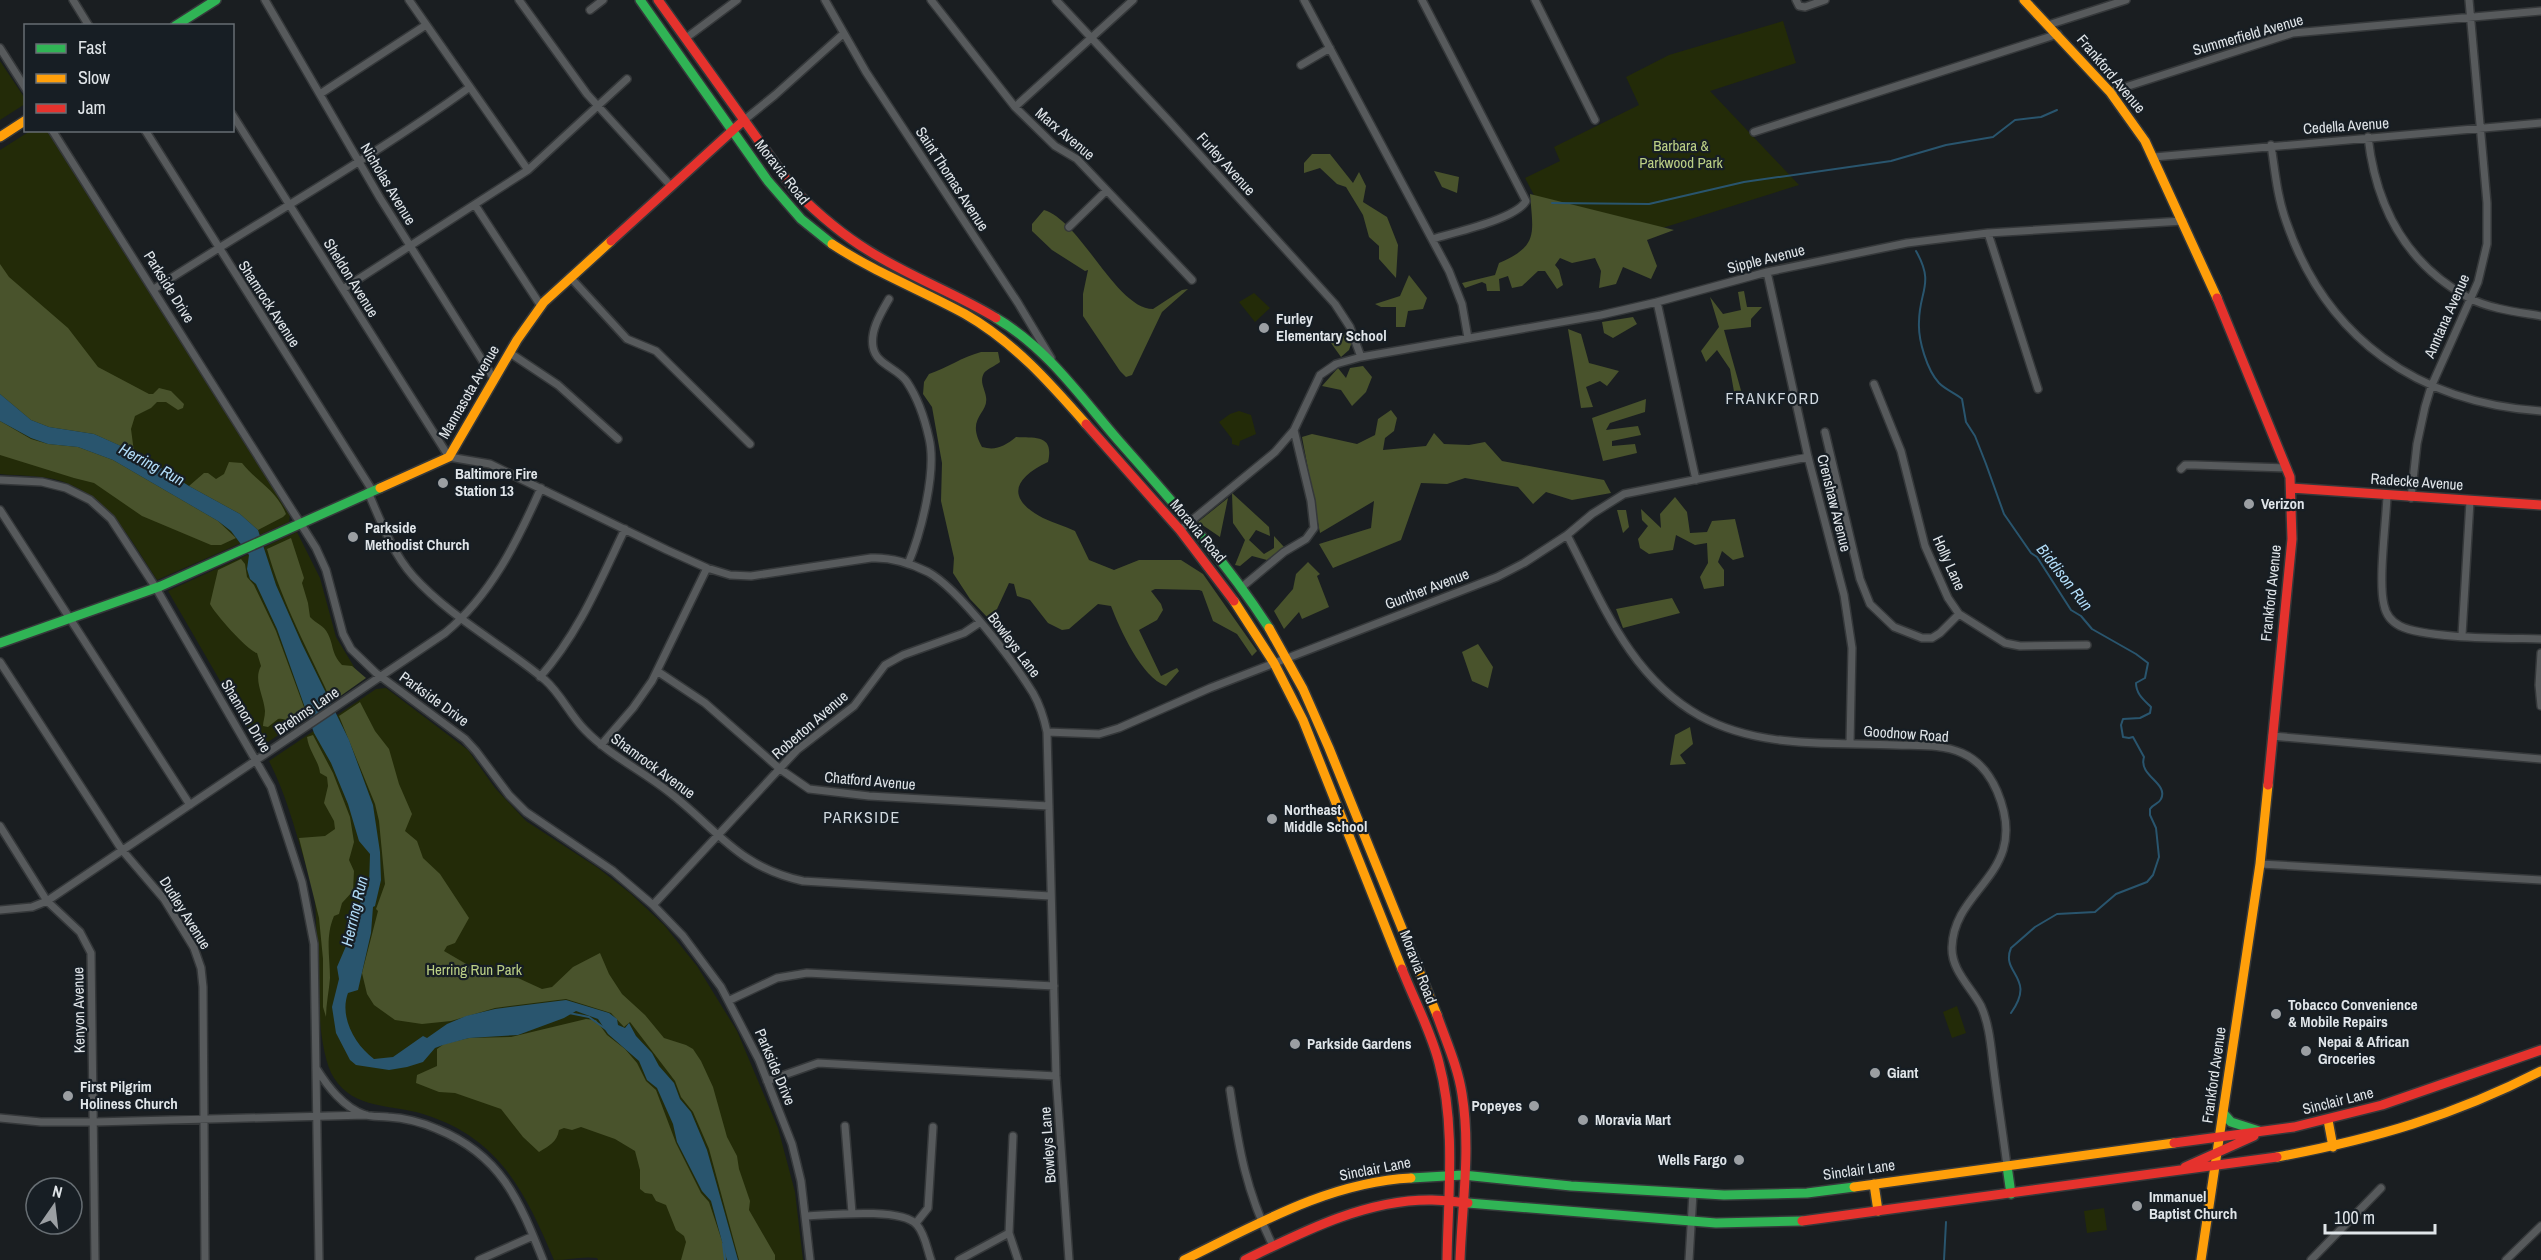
<svg xmlns="http://www.w3.org/2000/svg" width="2541" height="1260" viewBox="0 0 2541 1260" font-family="'Archivo Narrow',sans-serif">
  <style>
    .green { fill: #232b08 }
    .forest { fill: #49532c }
    .water { fill: #29556e }
    .lines { fill: none; stroke-linecap: round; stroke-linejoin: round }
    .stream { stroke: #29556e; stroke-width: 2 }
    .street-casing { stroke: #35383a; stroke-width: 10 }
    .fast-casing { stroke: #35383a; stroke-width: 12 }
    .slow-casing { stroke: #35383a; stroke-width: 12 }
    .jam-casing { stroke: #35383a; stroke-width: 12 }
    .street { stroke: #575a5c; stroke-width: 7 }
    .fast { stroke: #30b455; stroke-width: 9 }
    .slow { stroke: #ff9f0a; stroke-width: 9 }
    .jam { stroke: #e5322d; stroke-width: 9 }
    .poi-dot { fill: #9b9fa3; stroke: #171e24; stroke-width: 2 }
    .labels { text-anchor: middle; stroke-width: 4.5; stroke-linejoin: round; paint-order: stroke }
    .street-label { font-size: 15px; fill: #e0e5e9; stroke: #171e24 }
    .park-label { font-size: 15px; fill: #bcd086; stroke: #171e24 }
    .poi-label { font-size: 15px; font-weight: bold; fill: #e0e5e9; stroke: #171e24; text-anchor: start }
    .neighbourhood-label { font-size: 16px; letter-spacing: 1.5px; fill: #d1dae1; stroke: #171e24 }
    .water-label { font-size: 16px; font-style: italic; fill: #b1dcf8; stroke: #171e24 }
  </style>
  <rect width="100%" height="100%" fill="#1a1e21"/>
  <path class="green" d="M1783,21L1796,63L1710,91L1799,185L1567,258L1525,178L1560,161L1554,147L1639,105L1626,77L1669,55Z
    M0,61L26,100L25,104L0,120Z
    M30,131H47L290,515L289,522L157,580C131,540 109,497 61,481C42,475 20,476 0,474V150Z
    M1254,293L1270,308L1255,322L1239,302Z
    M1239,411L1251,415L1256,434L1240,441L1239,446L1232,444V439L1219,422L1230,414Z
    M297,532L320,578L336,637L356,670L349,688L259,748L168,591Z
    M386,688L468,750L495,788L526,821L598,868L630,893L664,925L697,966L737,1031L778,1128L795,1192L803,1260H598L597,1258C582,1256 569,1260 554,1260C525,1192 500,1138 423,1114C392,1104 354,1110 334,1078C313,1045 319,946 315,903C314,889 308,874 304,859C294,826 285,792 269,761L376,689Z
    M1957,1006L1966,1033L1952,1038L1943,1012Z
    M2104,1208L2107,1230L2087,1233L2084,1211Z"/>
  <path class="forest" d="M1312,154H1330L1353,183L1359,172L1366,186L1363,202L1387,217L1398,245L1396,278L1379,259V246L1369,237L1363,215L1346,187L1337,184L1320,168L1304,173V163Z
    M1434,171L1459,177L1457,193L1442,187Z
    M1530,194L1674,230L1647,240L1657,266L1651,279L1623,267L1616,284L1599,288L1601,271L1595,258L1572,263L1560,258L1555,265L1559,270L1563,285L1557,289L1545,271H1538L1522,286L1512,288L1508,276L1499,279L1500,291H1487L1486,284L1482,282L1465,288L1462,283L1495,275L1499,263C1539,246 1533,233 1530,194Z
    M1044,210C1081,221 1116,309 1153,309L1182,290L1188,289L1162,312L1132,375L1126,377L1120,371L1083,316V294L1088,270L1085,271L1052,250L1032,231V224Z
    M0,264L9,277L68,328L98,367L149,394H153L159,388L171,391L184,404L183,408L178,410L166,402H157L151,408L135,416L131,429L134,452L94,434L49,427L31,420L0,394Z
    M1409,275L1427,298L1423,309L1408,311L1405,327H1396V307H1381L1375,304L1400,296Z
    M1744,291L1747,307H1762L1751,319V327L1724,330L1742,394L1736,403L1730,369L1717,350L1706,362L1701,351L1719,327L1710,297L1723,314L1741,310L1738,292Z
    M1633,317L1637,324L1613,338L1604,333L1602,322Z
    M1568,329L1581,334L1589,363L1619,371L1607,386L1600,381L1586,387L1593,407L1581,408Z
    M1341,331L1353,339L1349,350L1341,357L1331,343Z
    M981,352H998L1000,362C995,366 987,369 984,373C979,382 985,389 986,397C989,414 965,417 982,447C996,451 1005,446 1016,437C1037,438 1054,435 1048,462C1014,478 1005,498 1043,518C1054,523 1064,526 1075,531L1089,560L1114,570L1139,560H1181L1203,574L1257,651L1252,656L1237,634L1213,621L1202,591L1199,590L1155,589L1151,591L1161,604L1163,610L1157,620L1139,630L1161,676L1177,668L1179,671L1166,686C1141,677 1120,629 1111,606L1098,604L1069,629L1062,630L1048,623L1030,600L1017,596L1014,584L1009,583L997,609L987,617L970,599L953,573L954,558L941,501L942,463L932,407L923,394L924,382L929,374C947,368 962,357 981,352Z
    M1363,366L1372,377L1366,392L1352,406L1341,390L1322,386L1338,368L1346,378L1350,368Z
    M1646,399L1645,412L1610,423L1606,430L1638,426L1641,435L1612,441V446L1635,444L1637,453L1603,461L1592,418Z
    M1391,410L1397,418L1394,431L1385,438L1383,450L1426,446L1434,433L1444,444L1469,445L1485,442L1502,461L1604,480L1611,493L1572,500L1546,492L1533,504L1518,487L1465,478L1447,484L1421,483L1401,540L1333,568L1319,544L1371,528L1374,501L1320,533L1302,437L1312,434L1357,444L1375,435L1378,419Z
    M0,421L31,439L48,444L78,447L113,460L218,521L236,538L221,545H211L142,516L94,483L74,478L0,455Z
    M229,462L242,463C257,482 276,489 286,514L283,517L258,530L240,514L189,486L204,473H208L216,479L224,474Z
    M1232,493L1269,527L1270,536L1256,530L1249,540L1264,554L1274,548V536L1284,547L1267,560L1252,556L1240,566L1235,565L1245,540L1233,523Z
    M1675,497L1687,512L1690,533L1707,532L1712,521L1735,519L1744,557L1733,560L1722,551L1718,562L1724,570V586L1704,589L1700,577L1708,563L1707,543L1695,545L1676,535L1673,550L1649,554L1640,548L1638,539L1648,526L1642,520L1641,509L1661,528L1660,514Z
    M1228,498L1220,537L1198,522Z
    M1617,510H1626L1629,527L1623,533Z
    M291,538L304,578L302,583L308,603L310,617C316,624 324,625 328,634C334,646 331,653 342,665L352,666L366,678L332,702C309,652 282,603 267,549Z
    M241,559L245,564L247,577L254,585L276,631L308,718L294,729C290,722 286,718 278,719L268,727L263,726C263,721 265,717 265,711C264,696 253,680 261,666L257,653C248,651 215,614 210,604L218,570Z
    M1308,562L1320,574L1317,576L1329,607L1302,619L1299,612L1284,629L1274,611L1293,589L1296,574Z
    M1672,598L1680,613L1623,628L1616,609Z
    M1478,644L1493,667L1488,688L1472,681L1462,652Z
    M360,702L375,731L389,749L399,784L412,814L405,831L417,841L423,858L440,874L469,918L455,943L447,946L444,951L480,972L495,977L518,978L542,989L552,987L573,967L600,953L609,974L622,994L645,1015L664,1038L686,1045L693,1049L701,1061L713,1087L727,1137L737,1156L739,1169L750,1201L749,1210L775,1255V1260H739L709,1149L693,1112L681,1097L675,1081L630,1022L624,1027L611,1013L566,999L495,1008L451,1021L422,1024L395,1020L374,1005L367,994L362,973L378,911L376,909L385,884L379,821L375,804L339,716Z
    M1690,727L1693,744L1680,755L1686,764L1670,765L1675,735Z
    M313,735L333,773L350,817L354,842L349,860L354,871L353,891L342,903L339,914L334,916C325,937 330,957 330,978C329,991 326,1004 326,1017L323,1007V959L319,918L299,838L325,836L335,829L334,821L324,803L328,786L327,777L320,773C319,761 309,752 307,737Z
    M586,1019L596,1020L607,1035L625,1049L637,1063L646,1081L656,1090L676,1143L701,1193L709,1202L727,1256L726,1260H681L686,1242L684,1236L676,1230L666,1205L656,1201L652,1194L645,1193L640,1189V1170L635,1151L615,1139L581,1127L572,1130L564,1128L559,1130C557,1142 549,1146 539,1152L523,1137L501,1109L455,1093L439,1092L416,1083L417,1075L437,1066V1049L444,1044L469,1038L511,1037Z"/>
  <path class="water" d="M0,394L31,420L49,427L94,434L139,454L189,486L240,514L258,530L276,585L302,644L349,740L373,805L380,852L381,880L375,906L373,907L371,933L358,990L348,993C339,1017 355,1045 374,1059L393,1057L423,1036L427,1038L447,1024L466,1016L495,1009L566,1000L609,1013L617,1019L618,1025L625,1028L629,1023L636,1036L652,1053L659,1066L674,1083L680,1099L691,1112L707,1150L738,1260H727L711,1201L702,1191L677,1142L673,1124L657,1088L647,1080L639,1061L608,1034L598,1019L576,1011L564,1018L518,1035L469,1038L443,1045L435,1048L423,1062L407,1067L389,1070L356,1065L350,1060L336,1033L332,1007L339,979L337,967L346,946L350,928L358,916L361,899L369,886L370,854L359,841L348,804L331,763L314,733L277,629L256,584L250,579L247,569L249,555L231,531L218,521L113,460L78,447L48,444L31,438L0,421Z"/>
  <g class="lines">
    <path class="stream" d="M1552,203L1649,204L1744,182L1891,161L1946,145L1993,137L2015,120L2041,117L2057,110
      M1916,251C1935,284 1919,291 1919,322C1918,340 1927,370 1939,383C1946,390 1955,393 1962,399L1966,422L1975,436L1986,464L2004,514L2031,553L2037,557L2071,610L2081,616L2092,629L2136,654L2148,663L2145,678L2136,683C2136,694 2144,700 2151,707L2150,713L2140,718L2123,719L2121,725L2123,737L2129,738L2133,737L2144,757C2138,776 2169,783 2161,799C2159,804 2153,804 2150,809V815L2156,828L2159,857L2153,875L2147,882L2116,894L2095,912L2057,914L2035,927L2011,948C2000,974 2037,977 2011,1013
      M569,1013L589,1017L607,1030
      M723,1244L725,1260
      M1944,1260L1946,1222"/>
    <defs>
      <path id="street" d="M73,0L89,26
        M265,0L380,198L494,379
        M409,0L528,170
        M519,0L587,94L670,185
        M825,0L866,72L1018,303L1051,358
        M931,0L1015,107L1055,146L1077,159L1192,280
        M1056,0L1169,121L1335,304L1350,327L1361,357
        M1304,0L1449,271L1462,304L1468,338
        M1422,0L1526,201C1516,219 1453,233 1432,239
        M1535,0L1595,120
        M1796,0L1799,6L1805,7L1825,0
        M590,10L603,0
        M2048,25L2126,0
        M686,38L737,0
        M0,48L26,89
        M1301,65L1330,48
        M2110,92L2293,33L2541,11
        M320,94L426,25
        M1015,107L1133,0
        M232,114L449,457L490,464L667,550L707,568L730,575L751,576L871,558C891,557 910,563 928,572C959,589 1014,662 1033,693C1040,705 1044,718 1047,732L1056,1076L1069,1260
        M743,121L775,95L843,34
        M52,130L316,548L326,570L343,634L351,649L376,673L465,739L476,751L509,795L526,812L613,871L653,905L683,936L721,987L759,1060L792,1144L801,1181L810,1260
        M145,130L372,490
        M1754,132L2058,34
        M2368,137C2376,207 2406,264 2469,298C2490,309 2518,312 2541,316
        M2271,145C2275,171 2277,196 2286,221C2326,339 2419,403 2541,411
        M2154,157L2541,123
        M475,205L541,306
        M1069,227L1106,191
        M1988,233L2038,389
        M1767,272L1808,457L1844,595L1852,648L1850,743
        M570,277L627,339L656,351L750,444
        M154,289C259,221 369,160 470,87
        M343,289L528,170L627,79
        M889,299C881,313 870,330 873,347C876,365 898,368 907,382C917,397 925,420 929,438C937,471 921,533 908,564
        M1657,302L1696,480
        M510,353L558,385L618,439
        M1874,384L1901,451L1925,546L1948,598L1959,614L2005,643L2020,646L2087,645
        M1825,432L1860,579L1870,604L1894,627L1922,638H1932L1940,633L1959,614
        M2181,469L2185,465H2195L2287,468
        M0,480L42,482L66,488L90,500L111,519L156,588L271,787L302,882L314,944L319,1260
        M368,492C381,522 392,552 413,576C451,618 502,644 545,680C561,694 570,715 585,730C609,755 641,770 669,792C717,829 738,867 803,881L1050,896
        M2387,496C2386,523 2378,581 2384,605C2386,615 2392,622 2400,626C2426,639 2509,638 2541,639
        M2411,498L2417,444L2425,407L2431,387L2478,282L2487,244V203L2469,0
        M0,510L190,805
        M1180,530L1275,452L1294,430
        M1567,535C1602,602 1630,677 1700,716C1760,749 1830,742 1896,745C1917,746 1942,744 1962,753C1978,760 1990,775 1997,791C2032,874 1954,886 1952,947C1951,970 1971,987 1981,1006C1990,1026 1991,1049 1994,1071C1998,1103 2003,1134 2007,1166
        M1242,587L1284,552L1306,539L1314,528L1311,501L1294,430L1320,375L1336,364L1361,357L1601,315L1657,302L1767,272L1907,243L1988,233L2183,221
        M2462,635L2470,501
        M2541,653L2539,685L2541,706
        M0,662L122,850L164,899L194,948L201,968L203,987L205,1260
        M657,671L705,703L780,769L809,789L869,796L1049,806
        M540,677C579,633 600,581 625,529
        M1047,732L1099,734L1119,728L1210,688L1497,577L1524,563L1567,535L1592,514L1624,494L1808,457
        M2272,736L2541,759
        M601,745L633,708L652,681L707,568
        M0,826L47,901L80,932L91,953L95,1260
        M2260,864L2541,880
        M653,905L797,750L854,706L885,665L903,655L964,633L979,623
        M0,910L32,907L47,901L445,633C491,595 517,542 541,488
        M730,1000L777,978L807,973L1054,986
        M316,1068C328,1087 343,1107 365,1115C372,1117 381,1116 388,1117C405,1118 421,1122 437,1129C501,1155 519,1200 543,1260
        M767,1081L818,1063L1056,1076
        M1230,1090C1239,1150 1246,1191 1273,1246
        M0,1118L41,1122H94L366,1115
        M845,1126L852,1213
        M1013,1136L1009,1233L1018,1260
        M806,1216C828,1215 902,1207 917,1225C925,1234 927,1249 931,1260
        M916,1223L928,1208L933,1127
        M479,1260L533,1236
        M959,1260L1009,1233
        M1689,1260L1693,1193
        M2311,1260L2381,1188
        M2506,1260L2541,1226"/>
      <path id="fast" d="M640,0L768,181L801,219L832,244
        M175,26L216,0
        M996,318C1047,348 1080,396 1118,440C1172,501 1225,560 1269,628
        M0,643L161,586L380,488
        M2224,1114L2231,1122L2259,1131
        M2007,1166L2011,1194
        M1411,1178L1463,1175L1571,1186L1724,1195L1807,1193L1854,1187
        M1468,1203L1716,1223L1802,1221"/>
      <path id="slow" d="M2024,0L2110,92L2145,141L2217,298
        M0,137L26,120
        M832,244C874,272 921,290 965,314C1014,342 1050,383 1086,424
        M380,488L449,457L517,340L544,302L611,241
        M1234,601L1274,663L1303,720L1402,969
        M1269,628L1303,689L1329,748L1437,1015
        M2328,1120L2333,1147
        M2277,1157C2374,1139 2453,1116 2541,1071
        M1874,1184L1878,1211
        M1854,1187L2174,1143
        M1184,1260C1256,1225 1329,1182 1411,1178
        M2201,1260L2260,864L2268,785"/>
      <path id="jam" d="M658,0L794,190C817,213 841,234 869,251C910,277 955,293 996,318
        M611,241L743,121
        M2217,298L2290,477L2292,539L2268,785
        M1086,424L1180,530L1234,601
        M2291,488L2541,505
        M1402,969C1414,1000 1431,1031 1439,1063C1456,1126 1448,1196 1447,1260
        M1437,1015C1446,1041 1458,1067 1462,1094C1471,1149 1462,1205 1460,1260
        M2174,1143L2294,1127L2382,1105L2541,1050
        M2185,1167L2254,1136
        M1802,1221L2277,1157
        M1245,1260C1302,1232 1366,1199 1432,1200C1444,1200 1456,1202 1468,1203"/>
    </defs>
    <use href="#street" class="street-casing"/>
    <use href="#fast" class="fast-casing"/>
    <use href="#slow" class="slow-casing"/>
    <use href="#jam" class="jam-casing"/>
    <use href="#street" class="street"/>
    <use href="#fast" class="fast"/>
    <use href="#slow" class="slow"/>
    <use href="#jam" class="jam"/>
  </g>
  <g class="poi-dot">
    <circle cx="1264" cy="328" r="6"/>
    <circle cx="443" cy="483" r="6"/>
    <circle cx="2249" cy="504" r="6"/>
    <circle cx="353" cy="537" r="6"/>
    <circle cx="1272" cy="819" r="6"/>
    <circle cx="2276" cy="1014" r="6"/>
    <circle cx="1295" cy="1044" r="6"/>
    <circle cx="2306" cy="1051" r="6"/>
    <circle cx="1875" cy="1073" r="6"/>
    <circle cx="68" cy="1096" r="6"/>
    <circle cx="1534" cy="1106" r="6"/>
    <circle cx="1583" cy="1120" r="6"/>
    <circle cx="1739" cy="1160" r="6"/>
    <circle cx="2137" cy="1206" r="6"/>
  </g>
  <g class="labels">
    <g class="street-label">
      <text transform="translate(2248 35) rotate(-16)" y="5">Summerfield Avenue</text>
      <text transform="translate(2111 74) rotate(50)" y="5">Frankford Avenue</text>
      <text transform="translate(2346 126) rotate(-4)" y="5">Cedella Avenue</text>
      <text transform="translate(1065 134) rotate(40)" y="5">Marx Avenue</text>
      <text transform="translate(1226 164) rotate(48)" y="5">Furley Avenue</text>
      <text transform="translate(782 172) rotate(52)" y="5">Moravia Road</text>
      <text transform="translate(952 179) rotate(57)" y="5">Saint Thomas Avenue</text>
      <text transform="translate(388 184) rotate(59)" y="5">Nicholas Avenue</text>
      <text transform="translate(1766 259) rotate(-14)" y="5">Sipple Avenue</text>
      <text transform="translate(351 278) rotate(58)" y="5">Sheldon Avenue</text>
      <text transform="translate(169 287) rotate(58)" y="5">Parkside Drive</text>
      <text transform="translate(269 304) rotate(57)" y="5">Shamrock Avenue</text>
      <text transform="translate(2447 316) rotate(-66)" y="5">Anntana Avenue</text>
      <text transform="translate(469 392) rotate(-60)" y="5">Mannasota Avenue</text>
      <text transform="translate(2417 482) rotate(4)" y="5">Radecke Avenue</text>
      <text transform="translate(1834 503) rotate(76)" y="5">Crenshaw Avenue</text>
      <text transform="translate(1198 531) rotate(50)" y="5">Moravia Road</text>
      <text transform="translate(1949 563) rotate(66)" y="5">Holly Lane</text>
      <text transform="translate(1427 589) rotate(-21)" y="5">Gunther Avenue</text>
      <text transform="translate(2271 593) rotate(-84)" y="5">Frankford Avenue</text>
      <text transform="translate(1014 645) rotate(53)" y="5">Bowleys Lane</text>
      <text transform="translate(434 699) rotate(36)" y="5">Parkside Drive</text>
      <text transform="translate(307 711) rotate(-34)" y="5">Brehms Lane</text>
      <text transform="translate(246 716) rotate(59)" y="5">Shannon Drive</text>
      <text transform="translate(810 725) rotate(-41)" y="5">Roberton Avenue</text>
      <text transform="translate(1906 734) rotate(4)" y="5">Goodnow Road</text>
      <text transform="translate(653 766) rotate(36)" y="5">Shamrock Avenue</text>
      <text transform="translate(870 781) rotate(5)" y="5">Chatford Avenue</text>
      <text transform="translate(185 913) rotate(58)" y="5">Dudley Avenue</text>
      <text transform="translate(1418 967) rotate(69)" y="5">Moravia Road</text>
      <text transform="translate(79 1010) rotate(-91)" y="5">Kenyon Avenue</text>
      <text transform="translate(775 1067) rotate(67)" y="5">Parkside Drive</text>
      <text transform="translate(2214 1075) rotate(-82)" y="5">Frankford Avenue</text>
      <text transform="translate(2338 1101) rotate(-14)" y="5">Sinclair Lane</text>
      <text transform="translate(1048 1145) rotate(-94)" y="5">Bowleys Lane</text>
      <text transform="translate(1375 1169) rotate(-11)" y="5">Sinclair Lane</text>
      <text transform="translate(1859 1170) rotate(-8)" y="5">Sinclair Lane</text>
    </g>
    <g class="park-label">
      <text x="1681" y="151">Barbara &amp;<tspan x="1681" dy="17">Parkwood Park</tspan></text>
      <text x="474" y="975">Herring Run Park</text>
    </g>
    <g class="poi-label">
      <text x="1276" y="324">Furley<tspan x="1276" dy="17">Elementary School</tspan></text>
      <text x="455" y="479">Baltimore Fire<tspan x="455" dy="17">Station 13</tspan></text>
      <text x="2261" y="509">Verizon</text>
      <text x="365" y="533">Parkside<tspan x="365" dy="17">Methodist Church</tspan></text>
      <text x="1284" y="815">Northeast<tspan x="1284" dy="17">Middle School</tspan></text>
      <text x="2288" y="1010">Tobacco Convenience<tspan x="2288" dy="17">&amp; Mobile Repairs</tspan></text>
      <text x="2318" y="1047">Nepai &amp; African<tspan x="2318" dy="17">Groceries</tspan></text>
      <text x="1307" y="1049">Parkside Gardens</text>
      <text x="1887" y="1078">Giant</text>
      <text x="80" y="1092">First Pilgrim<tspan x="80" dy="17">Holiness Church</tspan></text>
      <text x="1522" y="1111" text-anchor="end">Popeyes</text>
      <text x="1595" y="1125">Moravia Mart</text>
      <text x="1727" y="1165" text-anchor="end">Wells Fargo</text>
      <text x="2149" y="1202">Immanuel<tspan x="2149" dy="17">Baptist Church</tspan></text>
    </g>
    <g class="neighbourhood-label">
      <text x="1773" y="404">FRANKFORD</text>
      <text x="862" y="823">PARKSIDE</text>
    </g>
    <g class="water-label">
      <text transform="translate(152 464) rotate(28)" y="6">Herring Run</text>
      <text transform="translate(2065 577) rotate(52)" y="6">Biddison Run</text>
      <text transform="translate(354 911) rotate(-77)" y="6">Herring Run</text>
    </g>
  </g>
  <rect x="24" y="24" width="210" height="108" fill="#171e24" stroke="#676e73" stroke-width="1.5"/>
  <rect x="36" y="44" width="30" height="9" fill="#30b455" stroke="#676e73" stroke-width="1.5"/>
  <text x="78" y="54" font-size="18" fill="#e0e5e9">Fast</text>
  <rect x="36" y="74" width="30" height="9" fill="#ff9f0a" stroke="#676e73" stroke-width="1.5"/>
  <text x="78" y="84" font-size="18" fill="#e0e5e9">Slow</text>
  <rect x="36" y="104" width="30" height="9" fill="#e5322d" stroke="#676e73" stroke-width="1.5"/>
  <text x="78" y="114" font-size="18" fill="#e0e5e9">Jam</text>
  <g transform="translate(54 1206) rotate(14)"><circle r="28" fill="#171e24" stroke="#676e73" stroke-width="1.5"/>
  <path d="M0-4.5L10 22L0 15L-10 22Z" fill="#9b9fa3"/>
  <text y="-9" font-size="16" font-weight="bold" text-anchor="middle" fill="#e0e5e9">N</text>
  </g>
  <path d="M2325 1224v9h110v-9" fill="none" stroke="#e0e5e9" stroke-width="3"/>
  <text x="2334" y="1224" font-size="18" fill="#e0e5e9" stroke="#171e24" stroke-width="4.5" paint-order="stroke">100 m</text>
</svg>
